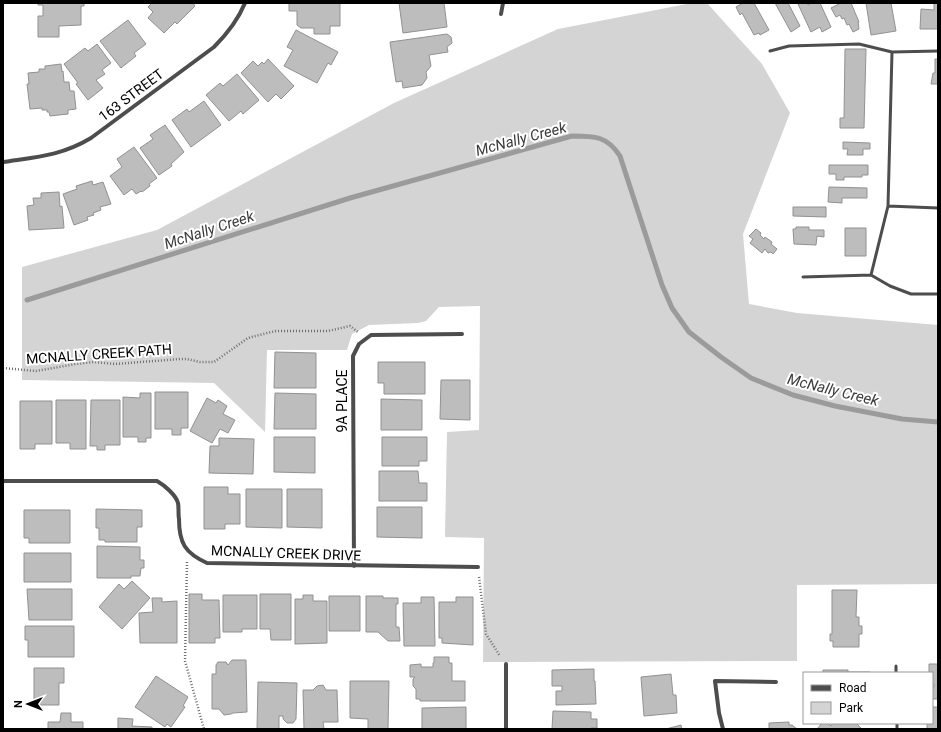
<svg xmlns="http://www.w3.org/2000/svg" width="941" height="732" viewBox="0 0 941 732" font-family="Roboto,sans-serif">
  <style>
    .green { fill: #d4d4d4 }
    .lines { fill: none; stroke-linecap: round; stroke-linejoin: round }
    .stream { stroke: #9b9b9b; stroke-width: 5 }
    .building { fill: #bdbdbd; stroke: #919191 }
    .path { stroke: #6f6f6f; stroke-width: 2.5; stroke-dasharray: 1 2; stroke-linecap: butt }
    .lane { stroke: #4d4d4d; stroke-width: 3 }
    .street { stroke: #4d4d4d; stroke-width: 4 }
    .labels { text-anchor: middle; stroke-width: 4; stroke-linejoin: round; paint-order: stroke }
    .street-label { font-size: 14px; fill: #000; stroke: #fff }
    .water-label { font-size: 15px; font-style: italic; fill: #3c3c3c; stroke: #fff }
  </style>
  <rect width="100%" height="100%" fill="#fff"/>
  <path class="green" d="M692,3H707L762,64L790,113L743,234L749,304L797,313L938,325V584L797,585V661L483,662L484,538L445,537L447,432L479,430L480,306L439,307L426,321L418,323L369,325L352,334L347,350H267L265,432L214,383L22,380V267L157,230L394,103L558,29Z"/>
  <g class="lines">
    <path class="stream" d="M27,300L350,198L572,136C595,136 607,136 620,156L662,285L672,308L689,332L721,357L751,378L793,395L835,406L902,419L938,422"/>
  </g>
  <path class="building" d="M38,3H84V6H81V25L59,26V37H38V16H43V5H38Z
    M152,3H193L195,6L177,24L175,22L164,33L148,18L153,12L148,7Z
    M289,3H340V26H330V34H314V28H301L297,25V11H289Z
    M399,3H444L447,27L403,33Z
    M743,3H754L769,30L760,35L759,33L754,35L742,13L740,15L736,7Z
    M775,3H788L800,26L791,32Z
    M801,3H807L808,5L810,4L809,3H820L831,27L822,32L820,27L811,32L798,4Z
    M839,3H851L859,22H858L859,29L853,32L849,24L847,25L844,18L842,19L840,15L836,17L831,8L839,4Z
    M866,3H891L896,31L871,35Z
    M934,3H938V29H920L921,9L934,10Z
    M128,20L146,44L134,53L136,56L121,68L100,41Z
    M296,30L338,52L331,65L328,63L317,83L284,66L293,50L287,47Z
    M447,34L451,37L452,43L447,47L448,52L429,55L431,66L426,72L427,78L422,85L403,88L402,81L396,82L390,42Z
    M97,44L111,63L102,70L105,74L96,80L103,88L88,100L76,84L78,83L64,64L85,48L88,51Z
    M845,49H866L864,128H840V118H844Z
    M268,59L294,86L281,99L276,94L268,102L241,73L253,61L258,66L262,62L264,64Z
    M935,59H938V84H931L933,73H935Z
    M61,64L62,72L63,71L64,82H69L70,91H74L76,109L68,110V114L50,116L49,112H47V110H42V108L30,109L27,84H29L28,73L39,72V69H45V66Z
    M237,74L259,100L243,114L241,111L229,121L206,95L220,83L223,86Z
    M204,101L221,125L191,147L172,120L187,109L189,112Z
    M165,125L184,152L171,164L172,166L159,175L140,148L153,139L150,135Z
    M843,142L870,143V149H863V155H847L848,149H843Z
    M134,147L157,178L149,184L150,186L142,192L141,191L136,194L132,189L124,195L110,176L122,167L117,159Z
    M829,165H868V175H862V177H844V180H836V174H829Z
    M92,181L93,185L103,182L111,204L100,207L101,210L93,213L94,215L87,217L88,220L74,225L63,194L77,189L76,186Z
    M829,187L867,188V198H842V203L828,202Z
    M59,192L60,207L62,206L64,228L29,230L27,206L34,205L33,198H41V193Z
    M793,207H826V217L793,216Z
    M796,227H809V230H824V237L817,236L816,245L794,244L793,229H796Z
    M845,228H866V256H845Z
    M756,229L761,233L760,235L764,239L765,237L772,242L771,244L777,249L773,254L771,252L768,253L765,249L762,253L750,243L753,239L749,236Z
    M275,352L316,353V388H274Z
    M378,362H425V394H384V383H378Z
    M441,380H470V420L440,419Z
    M155,392H188V428H181V435H172V429H155Z
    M140,393H151V438H146V442H138V437H123V397L140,398Z
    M275,393L316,394V429H274Z
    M207,398L216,403L218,400L227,406L223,414L235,420L228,433L220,429L212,443L190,431Z
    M381,399L422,400V430H381Z
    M56,400H86V449H70V443H56Z
    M91,400H120V445H105V450H97V446H90Z
    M20,401H52V444H35V449H20Z
    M274,437H315V473L274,472Z
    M382,437H427V461H419V466H382Z
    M219,438L254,439L253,474L209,473L210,446H219Z
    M379,471H418L419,483H427V501H379Z
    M204,487H228V494H240V524H225V529H204Z
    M246,489H282V528L246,527Z
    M287,489H322V528L287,527Z
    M377,507H422V538L377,537Z
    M96,509L142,510V527H137V542H105V540H99V528H96Z
    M24,510H70V543H29V538H24Z
    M97,546L140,547V560H144V568H141L140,576H131V578H97Z
    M24,553H71V582H24Z
    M132,581L150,598L122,629L99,607L119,584L124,589Z
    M27,589H72V620H29Z
    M832,590H857L856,617H859V626H862V634H859V647H833V641H830V634H832Z
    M189,594H202V600H219L220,638H215V643H189Z
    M260,594H291V640H271L270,629H260Z
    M223,595H257V629H242V632H223Z
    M303,595H313V601H327V643L295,644V599H303Z
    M329,596H360V631H329Z
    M366,596H383V598H398V604H396V627H399L400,641H388L378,632H366Z
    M421,597H434L435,646H404L403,603H421Z
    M456,597H473V645L442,643V638H439V602H456Z
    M152,598H162V602L177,601V643H140L139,613L153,612Z
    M25,626H74V657H28V640H25Z
    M434,657H449V663H452V681H465V701H420V699H416V689L413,686V679L415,677H410V665L421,664V667H433V663H434Z
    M232,660H246L247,712L233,713L231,714L224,715L219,709H212V674H216V665L218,662H226L228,665Z
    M929,664H938V699H932V687H934V684H932V673H929Z
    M34,668H64V683H59V705H34Z
    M594,669V681H595L596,704L556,705V691H562V686H552V670Z
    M823,670H848V672H870V673H823Z
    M671,674L673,695H676L677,713L644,716L641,677Z
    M156,676L188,697L183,706L185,707L171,727L167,724L165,727L135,707Z
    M350,681H389L388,729H368V719L350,718Z
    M258,682L297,683L296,719L293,723H287L283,719V716H279V729H257Z
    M323,685L326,690H337L338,722H323L324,729H304L303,690H313L317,686Z
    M466,707V729H422V708Z
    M932,707H938V729H927V723H932Z
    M553,711L591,712V719H597V728H591V729H552Z
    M61,713H71V722H83V729H48V722H60Z
    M118,718L133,719L132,726L152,727V729H118Z
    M789,722V725H792L797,729H769V723Z
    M822,723H828L831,726L832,724L831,723H856L862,729H817Z
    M681,725L682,729H666Z"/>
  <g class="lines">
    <path class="path" d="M3,368L36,371L76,364L94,362L115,364L180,359H187L200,362H214L248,338L263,334L276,331H328L350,326L358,332
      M187,562L185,661L204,729
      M479,577L486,634L500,656"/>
    <path class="lane" d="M770,51L789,46L859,44L892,52L938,51
      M888,206L938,208
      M871,275L890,286L911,294H938
      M803,277L871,275L888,206L892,52
      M896,666V673
      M897,723V729"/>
    <path class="street" d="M501,14L503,3
      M3,162C36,157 61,156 91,138L214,47C227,34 238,20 245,3
      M3,481H157C164,485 176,495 178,503C179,508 178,514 179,519C179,543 185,553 207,563L478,567
      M354,566L353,356L359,344L371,335L462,334
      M506,664V729
      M723,729L719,713L715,681L776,682"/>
  </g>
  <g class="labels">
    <g class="street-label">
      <text transform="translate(131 95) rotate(-37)" y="5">163 STREET</text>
      <text transform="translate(99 354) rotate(-4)" y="5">MCNALLY CREEK PATH</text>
      <text transform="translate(342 401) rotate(-90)" y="5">9A PLACE</text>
      <text transform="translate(286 553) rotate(2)" y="5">MCNALLY CREEK DRIVE</text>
    </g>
    <g class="water-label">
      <text transform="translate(521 139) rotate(-15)" y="5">McNally Creek</text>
      <text transform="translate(209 230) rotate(-18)" y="5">McNally Creek</text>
      <text transform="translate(833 390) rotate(14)" y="5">McNally Creek</text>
    </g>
  </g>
  <rect width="941" height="732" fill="none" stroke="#000000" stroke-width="8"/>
  <rect x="803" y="672" width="130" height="52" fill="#ffffff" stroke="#999999"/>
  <rect x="811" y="685" width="20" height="6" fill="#4d4d4d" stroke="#999999"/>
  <text x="839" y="692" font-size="12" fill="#000000">Road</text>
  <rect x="811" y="702" width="20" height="12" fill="#d4d4d4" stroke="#999999"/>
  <text x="839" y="712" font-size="12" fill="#000000">Park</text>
  <g transform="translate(28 704) rotate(270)" stroke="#ffffff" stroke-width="3" paint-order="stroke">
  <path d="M0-3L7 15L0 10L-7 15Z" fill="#000000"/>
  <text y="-6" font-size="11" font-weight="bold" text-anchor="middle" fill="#000000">N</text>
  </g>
</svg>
